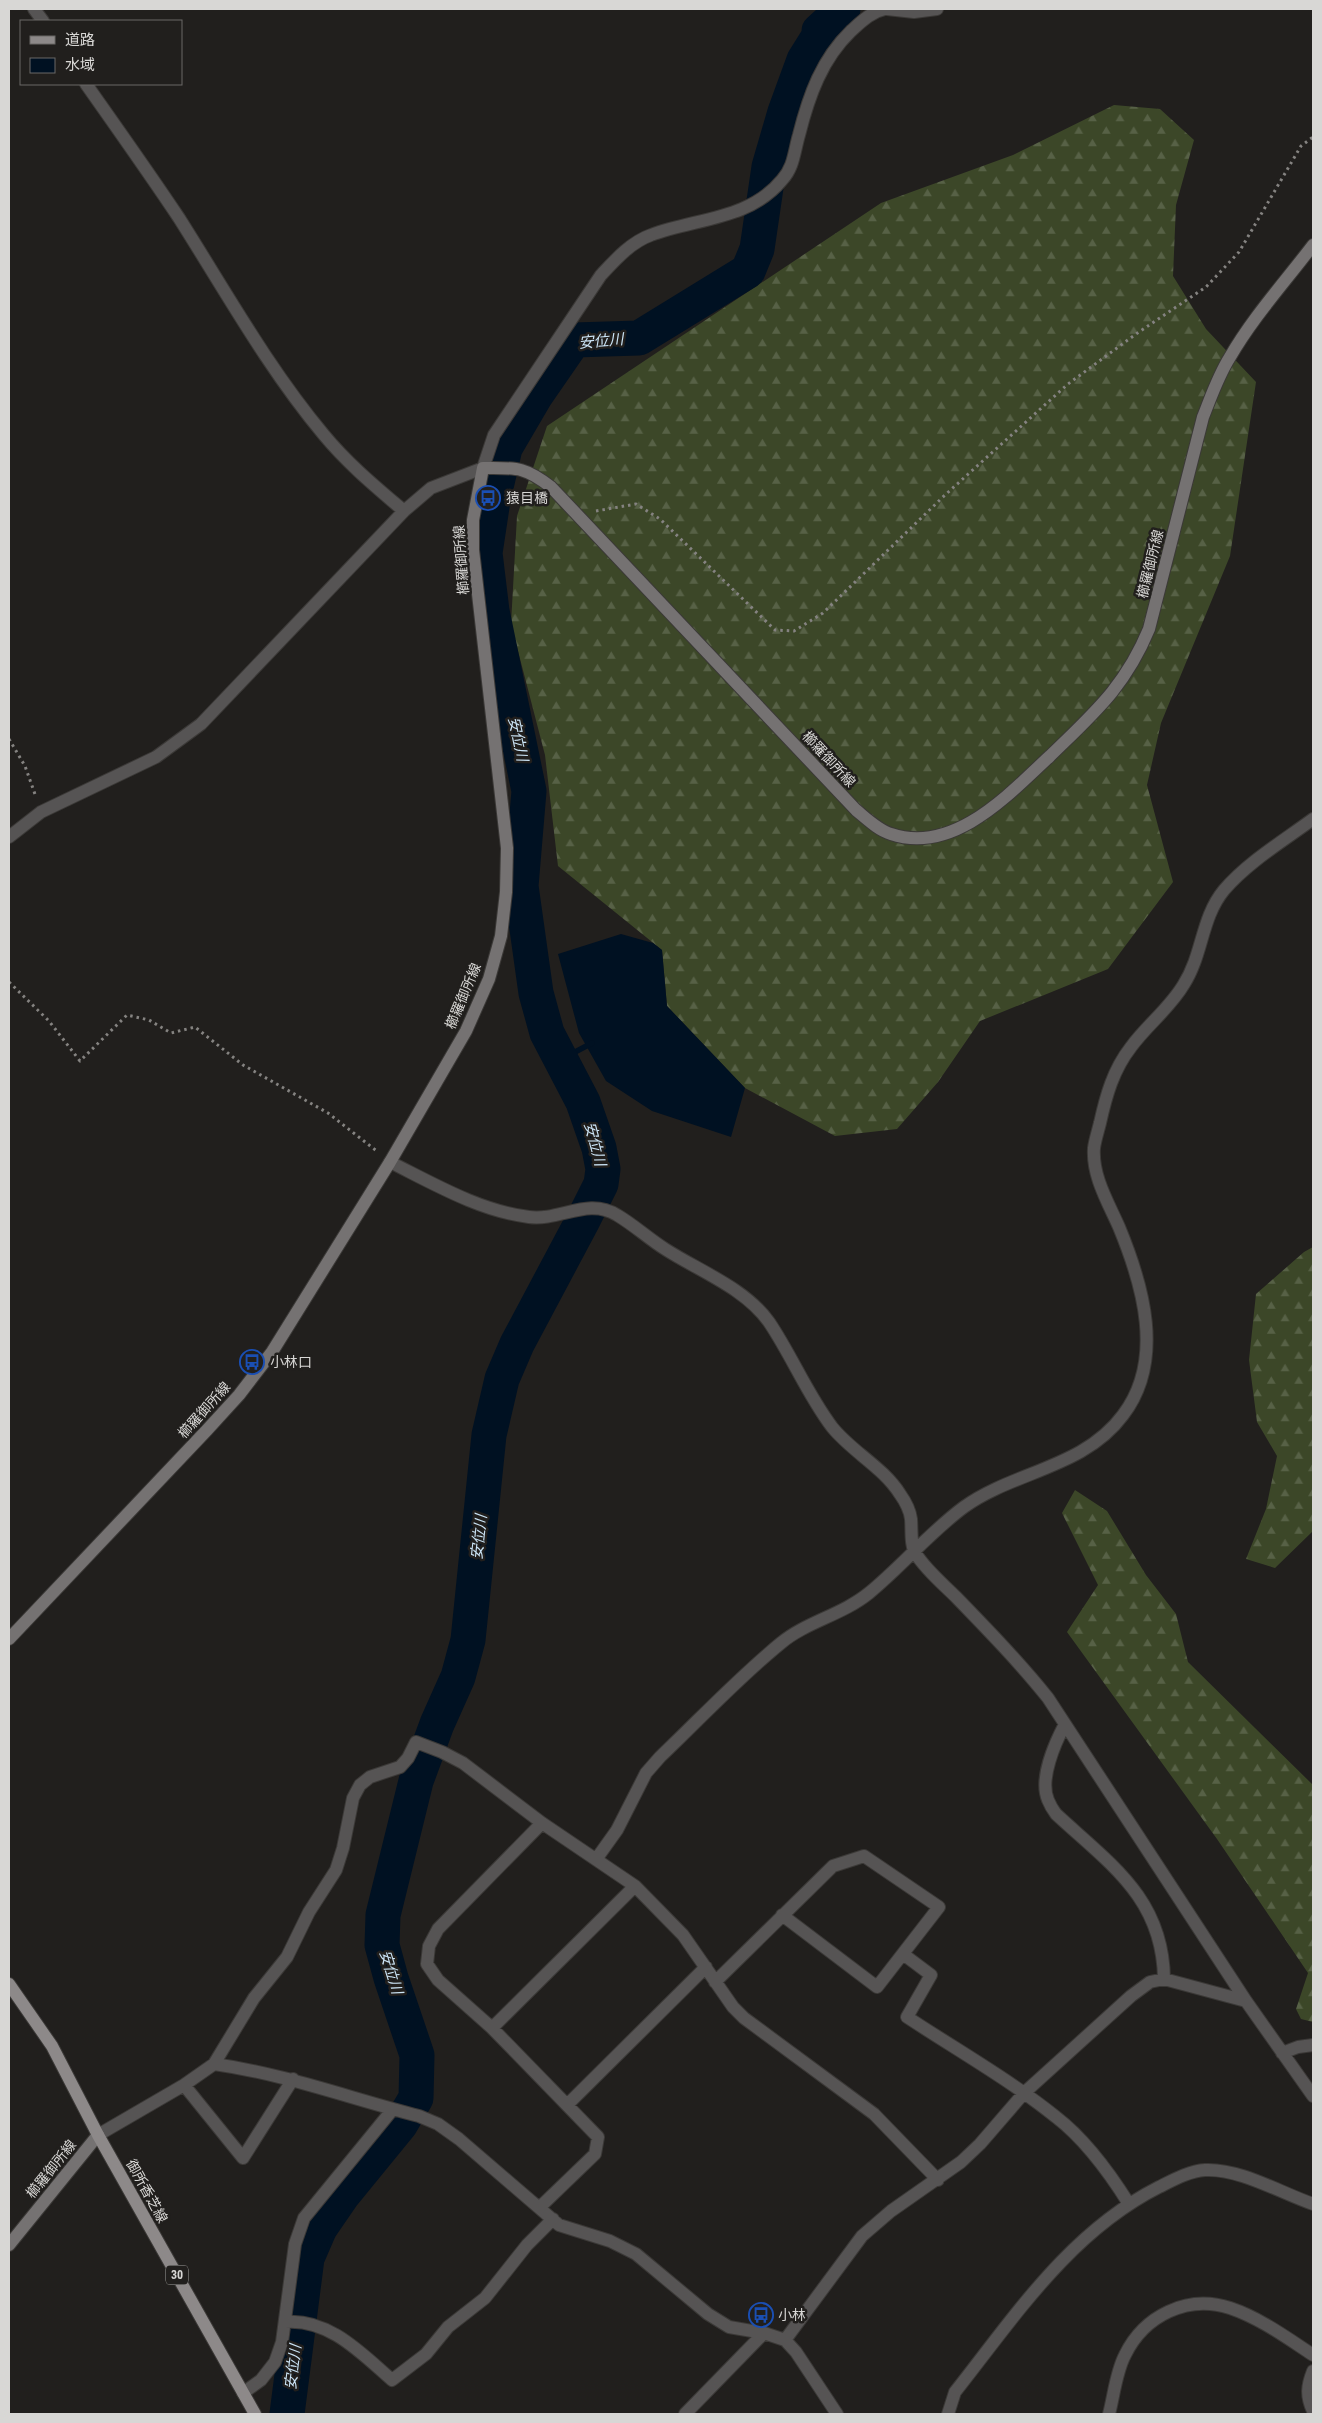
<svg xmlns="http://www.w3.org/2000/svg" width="1322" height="2423" viewBox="0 0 1322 2423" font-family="'Roboto Condensed','Noto Sans JP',sans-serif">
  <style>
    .forest { fill: url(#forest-firs) }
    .water { fill: #012 }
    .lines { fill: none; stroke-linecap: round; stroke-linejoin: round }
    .stream { stroke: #012; stroke-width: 5.5 }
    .river { stroke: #012; stroke-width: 35 }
    .minor-casing { stroke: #3b3937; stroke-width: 14 }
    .secondary-casing { stroke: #3b3937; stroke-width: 14 }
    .primary-casing { stroke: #3b3937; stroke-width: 14 }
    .path { stroke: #858381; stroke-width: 3; stroke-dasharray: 2.5 4; stroke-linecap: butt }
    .minor { stroke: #565454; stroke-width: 12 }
    .secondary { stroke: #757272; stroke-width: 12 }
    .primary { stroke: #8d8989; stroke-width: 12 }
    .labels { text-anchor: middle; stroke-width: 5; stroke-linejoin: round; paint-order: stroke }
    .shield { fill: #211f1d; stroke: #a1a09e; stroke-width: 1 }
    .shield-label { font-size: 12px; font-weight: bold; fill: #d8d7d5 }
    .poi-label { font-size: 14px; fill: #d8d7d5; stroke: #211f1d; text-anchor: start }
    .street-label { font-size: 14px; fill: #d8d7d5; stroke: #211f1d }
    .water-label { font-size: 15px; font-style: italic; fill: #cce5f7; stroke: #211f1d }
  </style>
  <defs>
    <pattern id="forest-firs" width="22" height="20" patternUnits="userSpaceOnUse" patternTransform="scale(1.25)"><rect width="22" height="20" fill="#3c4728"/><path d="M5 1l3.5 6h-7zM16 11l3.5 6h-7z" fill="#576146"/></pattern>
  </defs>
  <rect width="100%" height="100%" fill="#211f1d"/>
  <path class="forest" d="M1114,105L1160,109L1194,140L1176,205L1173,276L1206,329L1256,382L1230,556L1161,723L1147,785L1173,882L1108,969L980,1021L938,1082L897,1129L835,1136L745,1088L667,1006L662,950L558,866L545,755L511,624L517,516L547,426L881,203L1013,155Z
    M1313,1247V1531L1275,1568L1246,1559L1266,1509L1277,1456L1257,1422L1249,1360L1256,1294L1304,1252Z
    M1075,1490L1107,1511L1146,1575L1176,1614L1188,1662L1313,1785V2022L1301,2019L1296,2009L1308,1973L1217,1839L1067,1632L1098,1585L1062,1513Z"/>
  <path class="water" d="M621,934L653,943L662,950L667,1006L745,1088L731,1137L652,1111L606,1081L579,1033L558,954Z"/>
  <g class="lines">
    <path class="stream" d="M560,1060L592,1043"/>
    <path class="river" d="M287,2414L307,2258L320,2228L342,2196L400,2125L416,2098L417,2055L391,1978L382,1945L383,1915L416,1781L437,1724L458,1677L468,1640L489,1435L502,1379L517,1344L583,1220L601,1184L603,1169L599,1148L583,1102L547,1033L536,993L521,886L529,791L492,611L485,553L493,500L505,448L536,395L574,340L639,338L748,271L757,249L769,167L785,112L804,60L819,36V31L843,9"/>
    <defs>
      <path id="minor" d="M34,9L43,21
        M887,9L914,12L937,9
        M86,84C117,128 149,173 179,218C226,292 268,368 324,435C348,464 376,487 404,511
        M9,837L41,812L156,757L201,724L404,511L431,488L483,468L494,435L601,275C615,260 631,242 651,235C696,218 749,220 782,180C794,167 794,152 799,135C809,95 822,59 851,31C862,21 871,12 885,9
        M390,1162C434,1184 480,1211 529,1217C560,1221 588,1197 617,1215C634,1225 649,1239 665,1249C699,1271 745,1288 769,1322C792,1356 807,1394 832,1427C852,1452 883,1467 900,1494C905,1501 910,1511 911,1519C912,1529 910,1546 916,1554C926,1570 943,1584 956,1597C988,1630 1020,1663 1048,1698L1246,2001L1313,2096
        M1065,1724C1055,1743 1039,1779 1048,1800C1050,1805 1053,1810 1056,1814C1110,1864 1163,1898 1164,1979
        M597,1858L617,1830L646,1773L660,1757C700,1719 739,1677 781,1643C806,1622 842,1615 869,1593C902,1566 930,1532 964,1507C1014,1471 1084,1468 1123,1415C1165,1360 1143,1285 1119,1227C1108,1202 1092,1176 1094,1148C1095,1140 1098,1131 1100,1123C1106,1096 1113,1070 1131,1047C1147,1025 1170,1008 1184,984C1203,954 1201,918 1224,890C1248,862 1283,841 1313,819
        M903,1954L931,1975L907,2017C957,2050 1010,2080 1056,2117C1086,2140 1109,2172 1129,2204
        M715,1982L833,1866L864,1856L939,1907L877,1987L782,1915
        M492,2028L635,1886
        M1282,2053L1298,2047L1313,2045
        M214,2064C285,2074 349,2098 419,2116L438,2124L459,2139L559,2225L610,2241L636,2254L708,2314L729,2327L764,2333L785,2340L796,2352L837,2414
        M184,2085L243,2158L293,2079
        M567,2105L706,1967
        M98,2135L184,2085L214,2064L254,1998L287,1957L309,1912L336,1870L343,1848L353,1798L360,1785L370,1777L400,1767L408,1758L416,1742L442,1752L463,1763L542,1823L635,1886L683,1935L733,2007L744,2018L874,2114L938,2180
        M540,2207L595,2154L598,2137L492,2028L438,1980L427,1964L429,1946L438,1929L542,1823
        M285,2322C329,2318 362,2354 392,2380L426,2354L448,2327L485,2298L527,2245L553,2219
        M785,2340L862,2236L891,2211L961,2162L980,2144L1024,2093L1131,1996L1150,1982L1164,1979L1246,2001
        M1313,2371C1307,2386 1306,2396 1313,2411
        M243,2393L261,2380L275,2362L282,2342L295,2244L304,2218L393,2109
        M685,2414L764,2333
        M948,2414L955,2392C1015,2316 1070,2232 1159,2187C1173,2180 1189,2171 1205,2170C1239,2168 1281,2193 1313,2204
        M1109,2414C1114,2395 1116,2372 1125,2355C1144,2316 1187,2294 1230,2308C1260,2318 1287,2338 1313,2355"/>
      <path id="secondary" d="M9,1639L207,1430L239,1395L272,1352L390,1162L466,1031L489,979L501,936L506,892L507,848L473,550V520L483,468C516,468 524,466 551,487L856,810C867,819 878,830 891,834C954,855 1009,794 1050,756C1094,713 1125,687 1149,629L1203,417C1211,397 1218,376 1230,357C1253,317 1285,282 1313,245
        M9,2245L98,2135"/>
      <path id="primary" d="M9,1984L52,2046L98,2135L255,2414"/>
    </defs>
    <use href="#minor" class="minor-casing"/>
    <use href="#secondary" class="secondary-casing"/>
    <use href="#primary" class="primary-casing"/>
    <path class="path" d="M596,511L636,504L660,519L775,630L794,631L823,613L945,495L1068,384L1136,334L1206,287L1239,252L1301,146L1313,137
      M9,739L25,766L36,797
      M9,982L49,1021L80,1061L127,1015L149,1020L171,1033L195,1027L243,1065L328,1113L378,1152"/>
    <use href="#minor" class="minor"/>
    <use href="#secondary" class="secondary"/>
    <use href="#primary" class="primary"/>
  </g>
  <defs>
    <symbol id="bus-ring" viewBox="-11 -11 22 22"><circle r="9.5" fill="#211f1d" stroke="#1a4fb4" stroke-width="1.5"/><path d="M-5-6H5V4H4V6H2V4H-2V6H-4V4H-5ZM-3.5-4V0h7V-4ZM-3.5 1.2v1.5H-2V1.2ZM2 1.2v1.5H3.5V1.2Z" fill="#1a4fb4"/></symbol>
  </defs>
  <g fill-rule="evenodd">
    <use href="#bus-ring" x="474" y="484" width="28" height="28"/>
    <use href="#bus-ring" x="238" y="1348" width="28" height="28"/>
    <use href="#bus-ring" x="747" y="2301" width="28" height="28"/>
  </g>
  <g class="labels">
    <rect class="shield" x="166" y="2265.5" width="22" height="19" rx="4"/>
    <g class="shield-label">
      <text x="177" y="2279">30</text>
    </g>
    <g class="poi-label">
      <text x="506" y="503">猿目橋</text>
      <text x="270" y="1367">小林口</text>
      <text x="778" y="2320">小林</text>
    </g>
    <g class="street-label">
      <text transform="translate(461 560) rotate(-94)" y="5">櫛羅御所線</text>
      <text transform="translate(1150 564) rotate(-76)" y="5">櫛羅御所線</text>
      <text transform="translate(829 759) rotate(47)" y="5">櫛羅御所線</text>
      <text transform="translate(463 996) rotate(-67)" y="5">櫛羅御所線</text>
      <text transform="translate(204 1410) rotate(-48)" y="5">櫛羅御所線</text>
      <text transform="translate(51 2169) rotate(-51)" y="5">櫛羅御所線</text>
      <text transform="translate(147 2191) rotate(61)" y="5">御所香芝線</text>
    </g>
    <g class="water-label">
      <text transform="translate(601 341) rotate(-5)" y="5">安位川</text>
      <text transform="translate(518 739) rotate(78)" y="5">安位川</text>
      <text transform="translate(595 1144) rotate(75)" y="5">安位川</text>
      <text transform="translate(479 1537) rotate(-84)" y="5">安位川</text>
      <text transform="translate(391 1972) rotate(73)" y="5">安位川</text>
      <text transform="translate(293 2367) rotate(-83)" y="5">安位川</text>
    </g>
  </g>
  <rect width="1322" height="2423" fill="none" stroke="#d8d7d5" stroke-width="20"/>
  <rect x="20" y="20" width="162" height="65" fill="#211f1d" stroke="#6a6967"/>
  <rect x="30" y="36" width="25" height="8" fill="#8d8989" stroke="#6a6967"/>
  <text x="65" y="45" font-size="15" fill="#d8d7d5">道路</text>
  <rect x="30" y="58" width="25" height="15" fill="#001122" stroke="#6a6967"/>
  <text x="65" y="70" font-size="15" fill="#d8d7d5">水域</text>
</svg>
